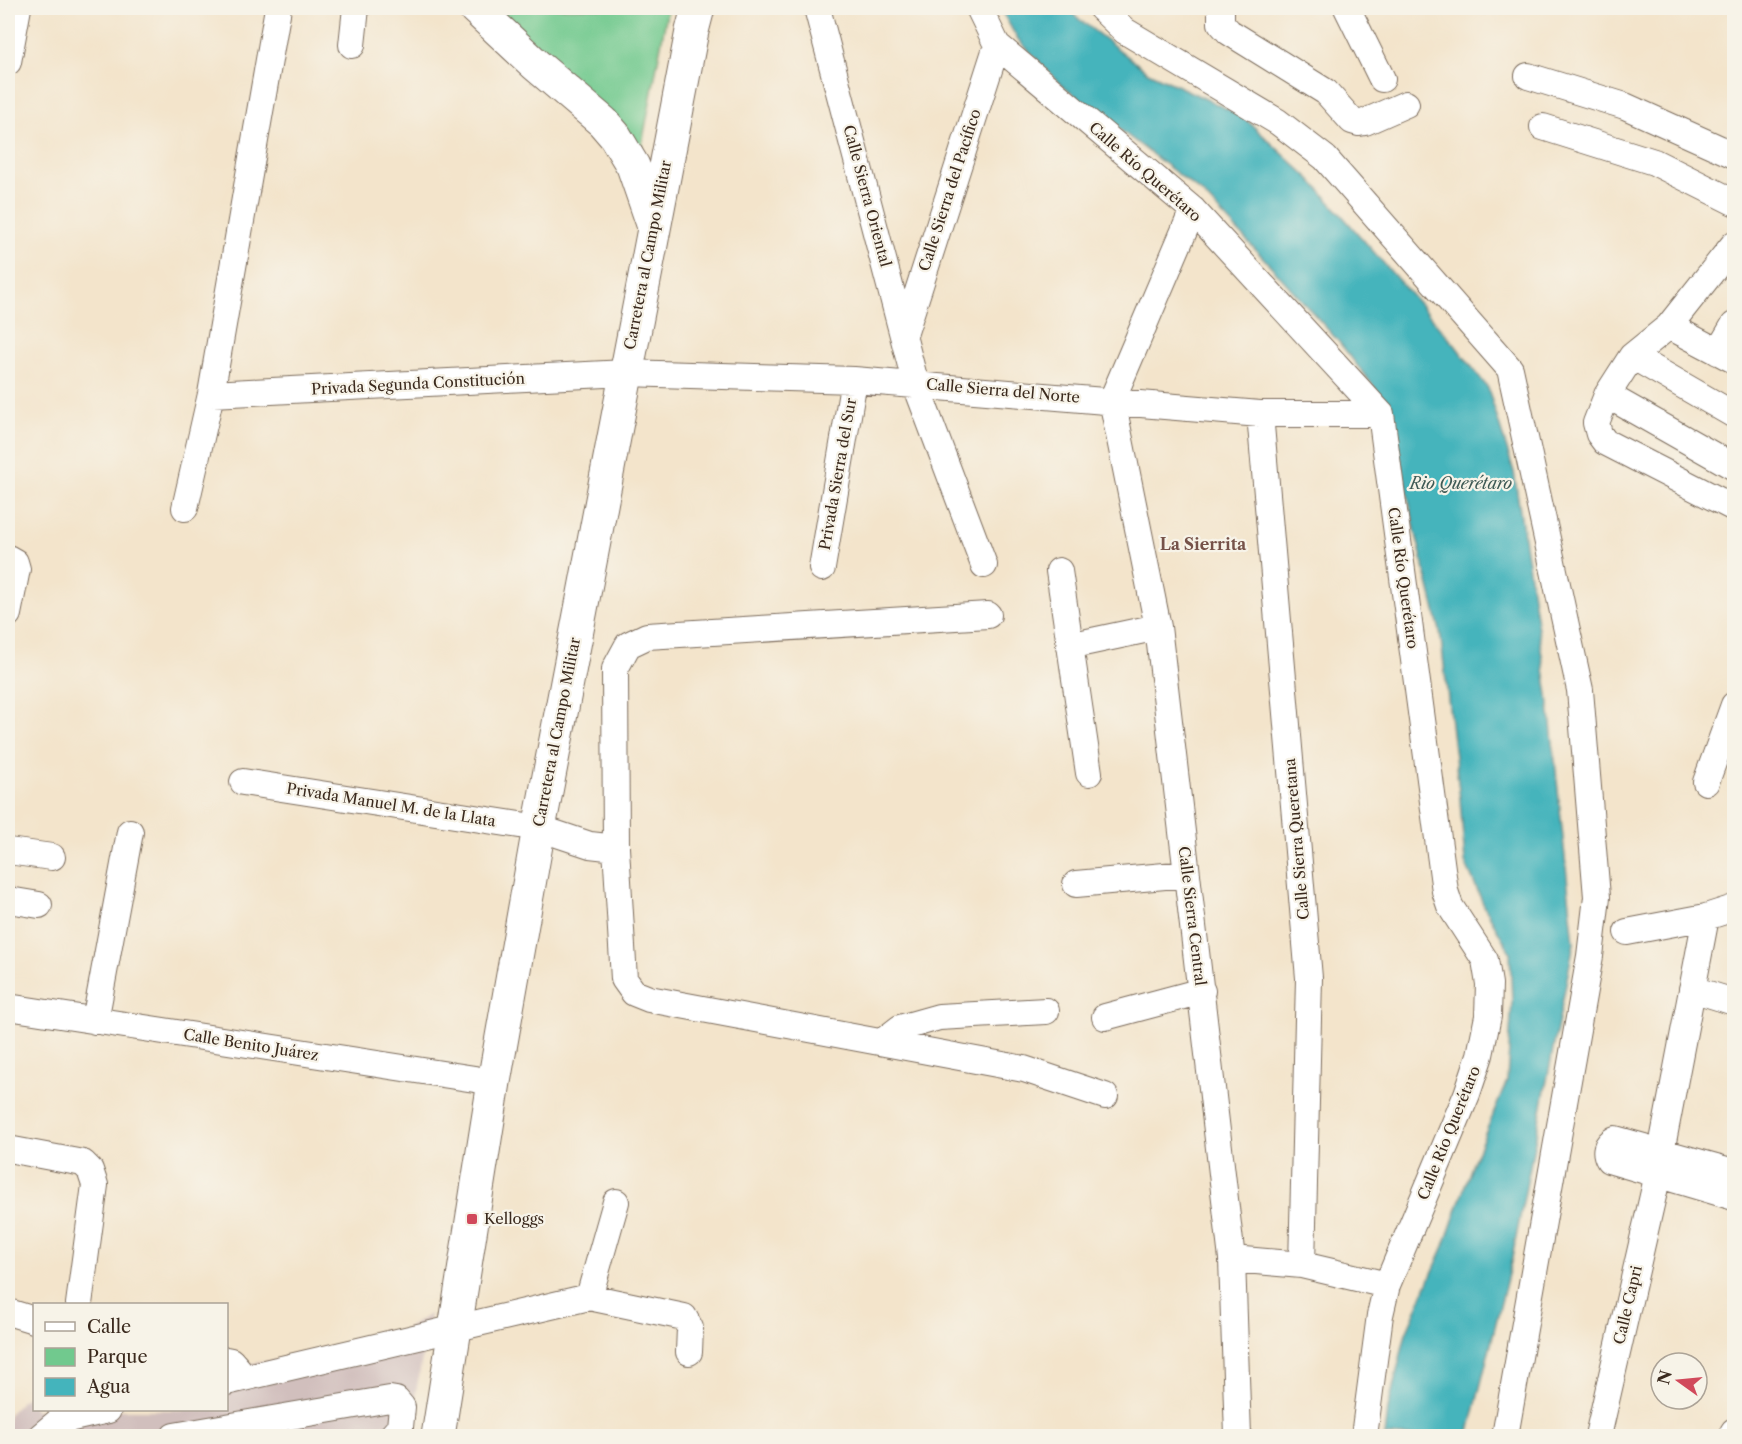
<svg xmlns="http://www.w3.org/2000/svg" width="1742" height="1444" viewBox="0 0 1742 1444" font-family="'Libre Caslon Text',serif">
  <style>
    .industrial { fill: #d1bfbd }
    .green { fill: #71c98e; stroke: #567a56; stroke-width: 1.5 }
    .water { fill: #44b4bc; stroke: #406f6d; stroke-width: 1.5 }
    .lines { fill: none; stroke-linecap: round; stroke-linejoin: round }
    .minor-casing { stroke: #7b6b5b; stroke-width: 28 }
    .major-casing { stroke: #7b6b5b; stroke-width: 35 }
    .minor { stroke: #fff; stroke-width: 26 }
    .major { stroke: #fff; stroke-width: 33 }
    .poi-dot { fill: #d1495b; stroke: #f7f3e8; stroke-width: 2 }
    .labels { text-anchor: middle; stroke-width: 4.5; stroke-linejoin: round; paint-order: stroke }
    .street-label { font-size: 15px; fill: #3b2a1e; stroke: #f7f3e8 }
    .poi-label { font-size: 15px; fill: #3b2a1e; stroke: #f7f3e8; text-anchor: start }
    .water-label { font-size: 16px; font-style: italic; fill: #3e5a55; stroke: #f7f3e8 }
    .neighbourhood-label { font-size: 16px; font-weight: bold; fill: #765249; stroke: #f7f3e8 }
  </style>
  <rect width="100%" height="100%" fill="#f7f3e8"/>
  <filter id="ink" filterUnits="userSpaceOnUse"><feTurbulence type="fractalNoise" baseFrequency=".0167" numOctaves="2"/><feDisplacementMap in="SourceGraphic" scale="12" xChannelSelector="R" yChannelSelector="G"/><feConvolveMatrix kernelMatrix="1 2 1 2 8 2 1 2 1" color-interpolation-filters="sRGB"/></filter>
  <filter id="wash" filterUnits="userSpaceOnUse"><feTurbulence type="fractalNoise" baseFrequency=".008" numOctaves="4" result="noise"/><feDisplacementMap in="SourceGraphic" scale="24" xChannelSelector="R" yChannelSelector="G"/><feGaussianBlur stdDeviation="1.35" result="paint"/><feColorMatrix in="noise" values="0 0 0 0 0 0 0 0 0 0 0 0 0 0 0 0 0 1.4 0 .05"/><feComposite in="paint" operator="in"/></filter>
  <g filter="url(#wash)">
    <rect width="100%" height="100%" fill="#f3e4cb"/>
    <path class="industrial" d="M430,1314L408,1436H8V1415L27,1396L34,1395V1410H226L227,1366L373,1349Z"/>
    <path class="green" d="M493,8H668L639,160Z"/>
    <path class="water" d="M1000,8H1069L1075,16L1148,72L1242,116L1311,180L1455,345L1488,388L1514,472L1548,695L1574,943L1512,1258L1468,1436H1385L1388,1409L1406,1333L1444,1246L1473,1163L1507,1081L1512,1001L1510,952L1485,908L1465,862L1460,799L1440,631L1415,530L1394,427L1385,401L1339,342L1270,265L1201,192L1058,82L1017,38Z"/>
  </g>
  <g filter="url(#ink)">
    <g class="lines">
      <defs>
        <path id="minor" d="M817,8L916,385L984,565
          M979,8L997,45L1193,210L1381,414L1445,891L1450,906L1485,960L1489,984L1488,1016L1480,1055L1467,1094L1387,1285L1380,1315L1364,1436
          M1101,8L1125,31L1278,122L1325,158L1510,369L1580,690L1597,897L1590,956L1505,1436
          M1221,8V23L1229,32L1326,92L1352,121L1359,123L1365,122L1406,104
          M1347,8L1382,79
          M352,45L356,8
          M8,62L18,8
          M1528,76L1625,106L1734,155
          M1543,127L1654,162L1734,202
          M1193,210L1112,400L1158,627L1232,1259L1238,1436
          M1734,244L1669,326L1632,356L1607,395L1596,423L1599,434L1605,442L1734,508
          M1669,326L1734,360
          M904,335L997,45
          M1718,352L1734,325
          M1632,356L1734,415
          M211,394L626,373L854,380L1260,414H1381
          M1607,395L1734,467
          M1260,414L1309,978L1302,1265
          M185,508L211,394L278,8
          M8,558L15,562L17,569L8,614
          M822,568L854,380
          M1059,571L1089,773
          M1069,646L1158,627
          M243,782L539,828L590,845L616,848L615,669L628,645L647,636L988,615
          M1706,782L1734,705
          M616,848L624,979L634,993L649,999L1024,1069L1105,1096
          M8,851L52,857
          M1076,884L1187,874
          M8,903L9,900L39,905
          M1627,932L1706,917L1734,908
          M1692,989L1734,1002
          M8,1007L494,1082
          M1105,1017L1202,991
          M95,1021L130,832
          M882,1042L900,1028L939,1017L1046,1011
          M8,1149L83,1163L90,1170L95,1185L79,1304
          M1661,1152L1706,917
          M1734,1172L1615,1139C1606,1144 1604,1151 1609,1160L1734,1197
          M1232,1259L1302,1265L1387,1285
          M589,1297L616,1202
          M8,1312L34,1320
          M226,1360L231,1361L245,1377
          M226,1382L589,1297L684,1317L690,1328L689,1352
          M41,1436L59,1421L108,1410
          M174,1436L390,1399L396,1400L402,1407L400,1427L392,1436
          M1598,1436L1658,1174
          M1731,1436L1734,1431"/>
        <path id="major" d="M475,8L536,65L603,122L615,136L633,166L653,224
          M438,1436L494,1082L539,828L692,31L698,8"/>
      </defs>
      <use href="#minor" class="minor-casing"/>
      <use href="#major" class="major-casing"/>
      <use href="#minor" class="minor"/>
      <use href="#major" class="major"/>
    </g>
  </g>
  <rect class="poi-dot" x="466" y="1213" width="12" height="12" rx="3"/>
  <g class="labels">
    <g class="street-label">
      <text transform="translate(1145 172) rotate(41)" y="5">Calle Río Querétaro</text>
      <text transform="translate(950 190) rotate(-72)" y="5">Calle Sierra del Pacífico</text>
      <text transform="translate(867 196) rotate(75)" y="5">Calle Sierra Oriental</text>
      <text transform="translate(648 255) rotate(-79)" y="5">Carretera al Campo Militar</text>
      <text transform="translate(418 384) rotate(-3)" y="5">Privada Segunda Constitución</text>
      <text transform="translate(1003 391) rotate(5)" y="5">Calle Sierra del Norte</text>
      <text transform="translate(838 474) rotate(-80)" y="5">Privada Sierra del Sur</text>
      <text transform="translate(1403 578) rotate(82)" y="5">Calle Río Querétaro</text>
      <text transform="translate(557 732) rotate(-79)" y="5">Carretera al Campo Militar</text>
      <text transform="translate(391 805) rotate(9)" y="5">Privada Manuel M. de la Llata</text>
      <text transform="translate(1297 839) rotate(-95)" y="5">Calle Sierra Queretana</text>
      <text transform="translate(1192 916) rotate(83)" y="5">Calle Sierra Central</text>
      <text transform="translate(251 1045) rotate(9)" y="5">Calle Benito Juárez</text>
      <text transform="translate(1449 1133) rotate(-68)" y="5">Calle Río Querétaro</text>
      <text transform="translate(1628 1305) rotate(-77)" y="5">Calle Capri</text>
    </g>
    <g class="poi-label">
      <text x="484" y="1224">Kelloggs</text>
    </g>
    <g class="water-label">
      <text x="1461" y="489">Rio Querétaro</text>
    </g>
    <g class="neighbourhood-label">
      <text x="1203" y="550">La Sierrita</text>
    </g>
  </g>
  <rect width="1742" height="1444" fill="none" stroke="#f7f3e8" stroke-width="30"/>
  <rect x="33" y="1303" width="195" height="108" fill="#f7f3e8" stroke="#aca397" stroke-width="1.5"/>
  <rect x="45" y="1322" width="30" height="9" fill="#ffffff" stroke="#aca397" stroke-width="1.5"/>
  <text x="87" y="1333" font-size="18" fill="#3b2a1e">Calle</text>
  <rect x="45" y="1348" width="30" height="18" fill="#71c98e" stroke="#aca397" stroke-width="1.5"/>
  <text x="87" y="1363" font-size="18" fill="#3b2a1e">Parque</text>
  <rect x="45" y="1378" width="30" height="18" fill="#44b4bc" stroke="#aca397" stroke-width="1.5"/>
  <text x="87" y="1393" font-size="18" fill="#3b2a1e">Agua</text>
  <g transform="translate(1679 1381) rotate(285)"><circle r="28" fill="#f7f3e8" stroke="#aca397" stroke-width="1.5"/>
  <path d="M0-4.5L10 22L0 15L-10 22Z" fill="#d1495b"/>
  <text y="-9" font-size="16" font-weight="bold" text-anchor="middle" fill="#3b2a1e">N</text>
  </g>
</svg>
